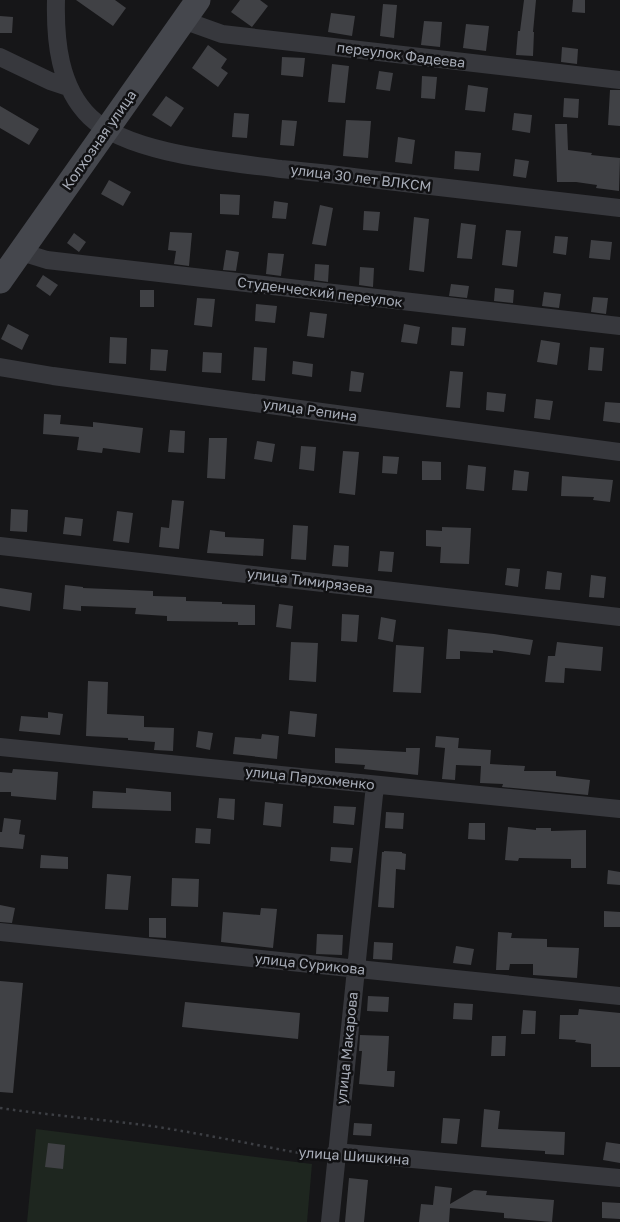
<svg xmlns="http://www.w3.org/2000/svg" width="620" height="1222" viewBox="0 0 620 1222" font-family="'Golos Text',sans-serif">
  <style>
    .green { fill: #1e261f }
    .building { fill: #404145 }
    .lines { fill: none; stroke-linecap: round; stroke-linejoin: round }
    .path { stroke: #3d3f44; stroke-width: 2.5; stroke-dasharray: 2.5 4; stroke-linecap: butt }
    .street { stroke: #37383d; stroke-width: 18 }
    .secondary { stroke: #45474d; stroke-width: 25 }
    .labels { text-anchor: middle; stroke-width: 5; stroke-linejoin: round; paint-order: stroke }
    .street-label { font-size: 14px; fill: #a8adb8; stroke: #111113 }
  </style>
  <rect width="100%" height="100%" fill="#161618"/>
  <path class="green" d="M36,1129L312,1164L307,1222H27Z"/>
  <path class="building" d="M76,0H115L126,8L113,26Z
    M240,0H260L268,6L252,27L231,12Z
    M524,0H536L533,32H534L533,56L516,55L518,31H520Z
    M573,0H585V13L572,12Z
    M383,4L397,5L394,38L380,36Z
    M331,13L355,16L352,36L328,32Z
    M0,16L13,17L12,33H0Z
    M424,21L442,22L440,47L421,45Z
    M466,24L489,26L486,51L463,48Z
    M208,45L227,59L221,68L228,73L218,87L192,68Z
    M562,47L578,49L577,64L561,62Z
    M282,57L305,58L303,77L281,75Z
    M332,64L349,66L345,103L328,102Z
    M379,71L393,73L390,91L376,89Z
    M422,76L437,77L435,99L421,98Z
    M468,85L488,88L485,112L465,110Z
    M610,90H620V126L608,125Z
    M166,96L184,108L171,127L152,115Z
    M564,98L579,99L578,118L563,117Z
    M0,106L39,129L29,145L0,128Z
    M234,113L249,114L247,138L232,137Z
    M514,113L532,115L530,133L512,130Z
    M282,120L297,121L294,146L280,145Z
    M346,120L371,121L368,158L343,156Z
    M555,124H567L568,150L592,153L591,155L620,158L619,191L596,188L597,185L576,182H557Z
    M398,137L415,140L412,164L395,162Z
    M455,151L481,153L479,171L454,169Z
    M515,159L529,161L526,178L513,176Z
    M109,180L131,192L123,206L101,194Z
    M220,194L240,195L239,215L220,214Z
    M274,201L288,203L286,219L272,218Z
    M320,205L333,208L326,246L312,244Z
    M364,211L380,212L378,231L363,230Z
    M414,217L429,219L424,272L409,270Z
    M461,223L476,225L472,259L457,258Z
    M506,230L521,231L517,267L502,265Z
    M170,232L192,233L189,266L174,264L176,251L168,250Z
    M74,233L86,242L79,252L67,243Z
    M555,236L568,237L566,255L553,253Z
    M591,240L612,242L610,260L589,258Z
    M226,250L239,252L236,271L223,270Z
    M268,253L284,254L281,276L266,274Z
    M315,264L329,265L328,282L314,280Z
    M360,267L374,268L373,287L359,285Z
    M43,275L58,285L50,296L36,286Z
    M451,284L469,286L467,298L449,296Z
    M495,288L514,290L513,303L494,301Z
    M140,290H154V307H140Z
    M544,292L561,294L559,308L542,306Z
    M593,297L608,298L606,314L591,312Z
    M197,298L215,299L212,327L194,325Z
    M256,304L277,306L275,323L255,321Z
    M310,312L327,314L324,338L307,336Z
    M8,324L29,335L22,350L1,339Z
    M404,324L420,327L417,344L401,342Z
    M452,327L466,328L464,346L451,345Z
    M110,337L127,338L126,364L109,363Z
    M541,340L560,343L557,365L537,362Z
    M254,347L267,348L265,381L252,380Z
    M590,347L604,348L602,371L588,370Z
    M151,349L168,350L166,371L150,370Z
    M203,352L222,353L221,373L202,372Z
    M293,361L313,364L312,377L292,374Z
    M351,371L364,373L361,392L349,391Z
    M450,371L463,372L460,408L446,407Z
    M487,392L506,394L504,412L486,410Z
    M536,399L553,401L550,420L534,418Z
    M605,402L620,403V423L603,421Z
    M44,414L61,415L60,424L93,427V422L143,428L140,453L103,448L102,453L77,450L79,437L43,434Z
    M170,430L185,431L184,453L168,452Z
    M209,438H227L225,479L207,478Z
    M257,441L275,444L272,462L254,459Z
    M301,446L316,447L314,471L299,469Z
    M343,451L359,452L355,495L339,493Z
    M383,456L399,457L397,474L382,473Z
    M422,461L441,462V480H422Z
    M468,465L486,467L484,491L466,489Z
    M514,470L529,472L527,491L512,490Z
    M562,476L613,480L610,502L593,500L594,497L561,496Z
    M172,500L184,501L179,549L159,547L161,527L169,528Z
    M11,509L28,510L27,532L10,531Z
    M117,511L133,513L129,543L113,541Z
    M65,517L83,519L81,536L63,534Z
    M293,525L308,526L306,560L291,559Z
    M442,527L471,528L469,564L440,563L441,547L426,546V530L442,531Z
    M210,530L225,532V537L264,539L263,556L207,553Z
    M334,545L349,546L348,567L332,566Z
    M380,551L394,552L392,572L378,571Z
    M507,568L520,569L518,587L505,585Z
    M547,571L562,573L560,590L545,589Z
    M591,575L606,577L604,598L589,597Z
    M65,585L83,587V588L153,591V596L186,597V601L222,602V604L255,605V625H238V622L167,621V616L135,614L136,608L81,606V611L63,609Z
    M0,588L32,593L30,611L0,606Z
    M279,604L293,606L291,629L276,627Z
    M342,614L359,615L357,642L341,641Z
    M381,617L396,620L393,642L378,639Z
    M448,629L494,634L533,640L530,655L493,650V653L460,651V659H446Z
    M291,642L318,643L316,682L289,680Z
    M557,642L603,647L601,671L565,668L564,683L545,682L548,656H555Z
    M396,645L424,647L421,693L393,692Z
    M88,681L108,682L107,714L144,716V727L174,728L173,751L154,750L155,742L128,740V738L86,736Z
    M290,711L317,714L315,737L288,734Z
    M48,712L63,714L60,735L19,731L21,716L48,718Z
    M198,731L213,733L210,750L196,747Z
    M262,734L279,736L277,759L233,754L235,737L261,739Z
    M436,736L459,738L458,748L491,750L490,764L525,766L524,771H556V776L590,780L588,795L502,787L503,784L480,783L481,766L456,765L455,780L442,779L445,748L435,747Z
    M335,748L406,752V748H420L418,775L364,769L365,765L335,763Z
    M13,769L58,772L56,800L11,796V792H0V772L12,773Z
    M126,788L171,792V811L92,808L93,791L126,793Z
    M219,798L235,799L234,820L217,818Z
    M265,802L283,804L281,827L263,825Z
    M334,806L356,807L354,825L333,823Z
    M386,812L404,813L403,829L385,828Z
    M4,818L21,820L19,834L25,835L23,849L0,847V832H2Z
    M469,823H485V840L468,839Z
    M508,827L536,830V828H551V831L586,830V868H571V859L519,858L518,861L505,860Z
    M196,828L211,829L210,844L195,843Z
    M331,847L353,848L351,863L330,861Z
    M384,851L402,852V853L406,854L405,870L396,869L394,908L378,907L382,852H384Z
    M41,855L68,857V869L40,868Z
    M608,870L620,872V885L607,884Z
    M107,874L131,876L128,910L105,909Z
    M172,878L199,879L198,907L171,906Z
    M0,905L15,908L12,923L0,922Z
    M261,908L277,909L273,948L221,942L223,912L260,915Z
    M604,911L620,912V927H604Z
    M149,918H166V938L149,937Z
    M498,932L512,933L511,938L547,939V947L579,948L577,978L533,975V964H510L509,970H496Z
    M317,934L343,935L342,955L316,954Z
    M374,942L393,943L392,960L373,959Z
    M456,946L474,949L471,965L453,963Z
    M0,981L23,983L13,1093L0,1092Z
    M368,996L389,997L388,1012L367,1011Z
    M185,1002L300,1013L298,1039L182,1027Z
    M454,1003L473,1004L472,1020L453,1019Z
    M579,1009L620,1013V1067H591V1044L575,1042L576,1040L559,1039L560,1015H578Z
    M523,1010L536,1011L535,1034H521Z
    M360,1035L389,1036L387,1071H395L394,1087L359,1084L362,1051H359Z
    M492,1036H506L505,1056H491Z
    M484,1109L500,1111L498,1129L565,1132L564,1155L545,1154V1151L481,1147Z
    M443,1118L460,1119L457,1144L441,1143Z
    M354,1123L372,1124L371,1136L353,1135Z
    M606,1142L620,1144V1163L603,1160Z
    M48,1143L65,1145L63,1169L45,1167Z
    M349,1178L368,1180L364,1222H345Z
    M435,1186L452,1188L450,1204L474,1190L487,1191L486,1195L554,1200L552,1222L504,1218V1213L450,1208L449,1222H419L421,1204L433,1205Z
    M602,1202L620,1203V1219L602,1218Z"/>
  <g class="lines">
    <path class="path" d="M0,1108C48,1115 96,1119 144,1125C200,1133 255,1145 310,1155L320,1154"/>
    <path class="street" d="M56,0C55,40 59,87 90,117C128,154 229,162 281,169C314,172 346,176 379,180C459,189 540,199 620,208
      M183,20L222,34L620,80
      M0,57L50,81L68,87
      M21,252L47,260L620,326
      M0,367L53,376L620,452
      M0,546L620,617
      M0,747L620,809
      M0,932L620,996
      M336,1152L620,1178
      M330,1222L375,785"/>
    <path class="secondary" d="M0,281L198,0"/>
  </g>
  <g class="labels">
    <g class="street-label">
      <text transform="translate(401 55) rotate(7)" y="5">переулок Фадеева</text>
      <text transform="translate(99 140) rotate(-55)" y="5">Колхозная улица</text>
      <text transform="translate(361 178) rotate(7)" y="5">улица 30 лет ВЛКСМ</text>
      <text transform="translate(320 292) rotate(7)" y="5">Студенческий переулок</text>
      <text transform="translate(310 410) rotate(8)" y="5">улица Репина</text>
      <text transform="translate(310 581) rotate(7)" y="5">улица Тимирязева</text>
      <text transform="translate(310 778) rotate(6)" y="5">улица Пархоменко</text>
      <text transform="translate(310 964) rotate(6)" y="5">улица Сурикова</text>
      <text transform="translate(347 1048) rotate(-84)" y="5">улица Макарова</text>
      <text transform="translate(354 1156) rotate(4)" y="5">улица Шишкина</text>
    </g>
  </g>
</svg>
